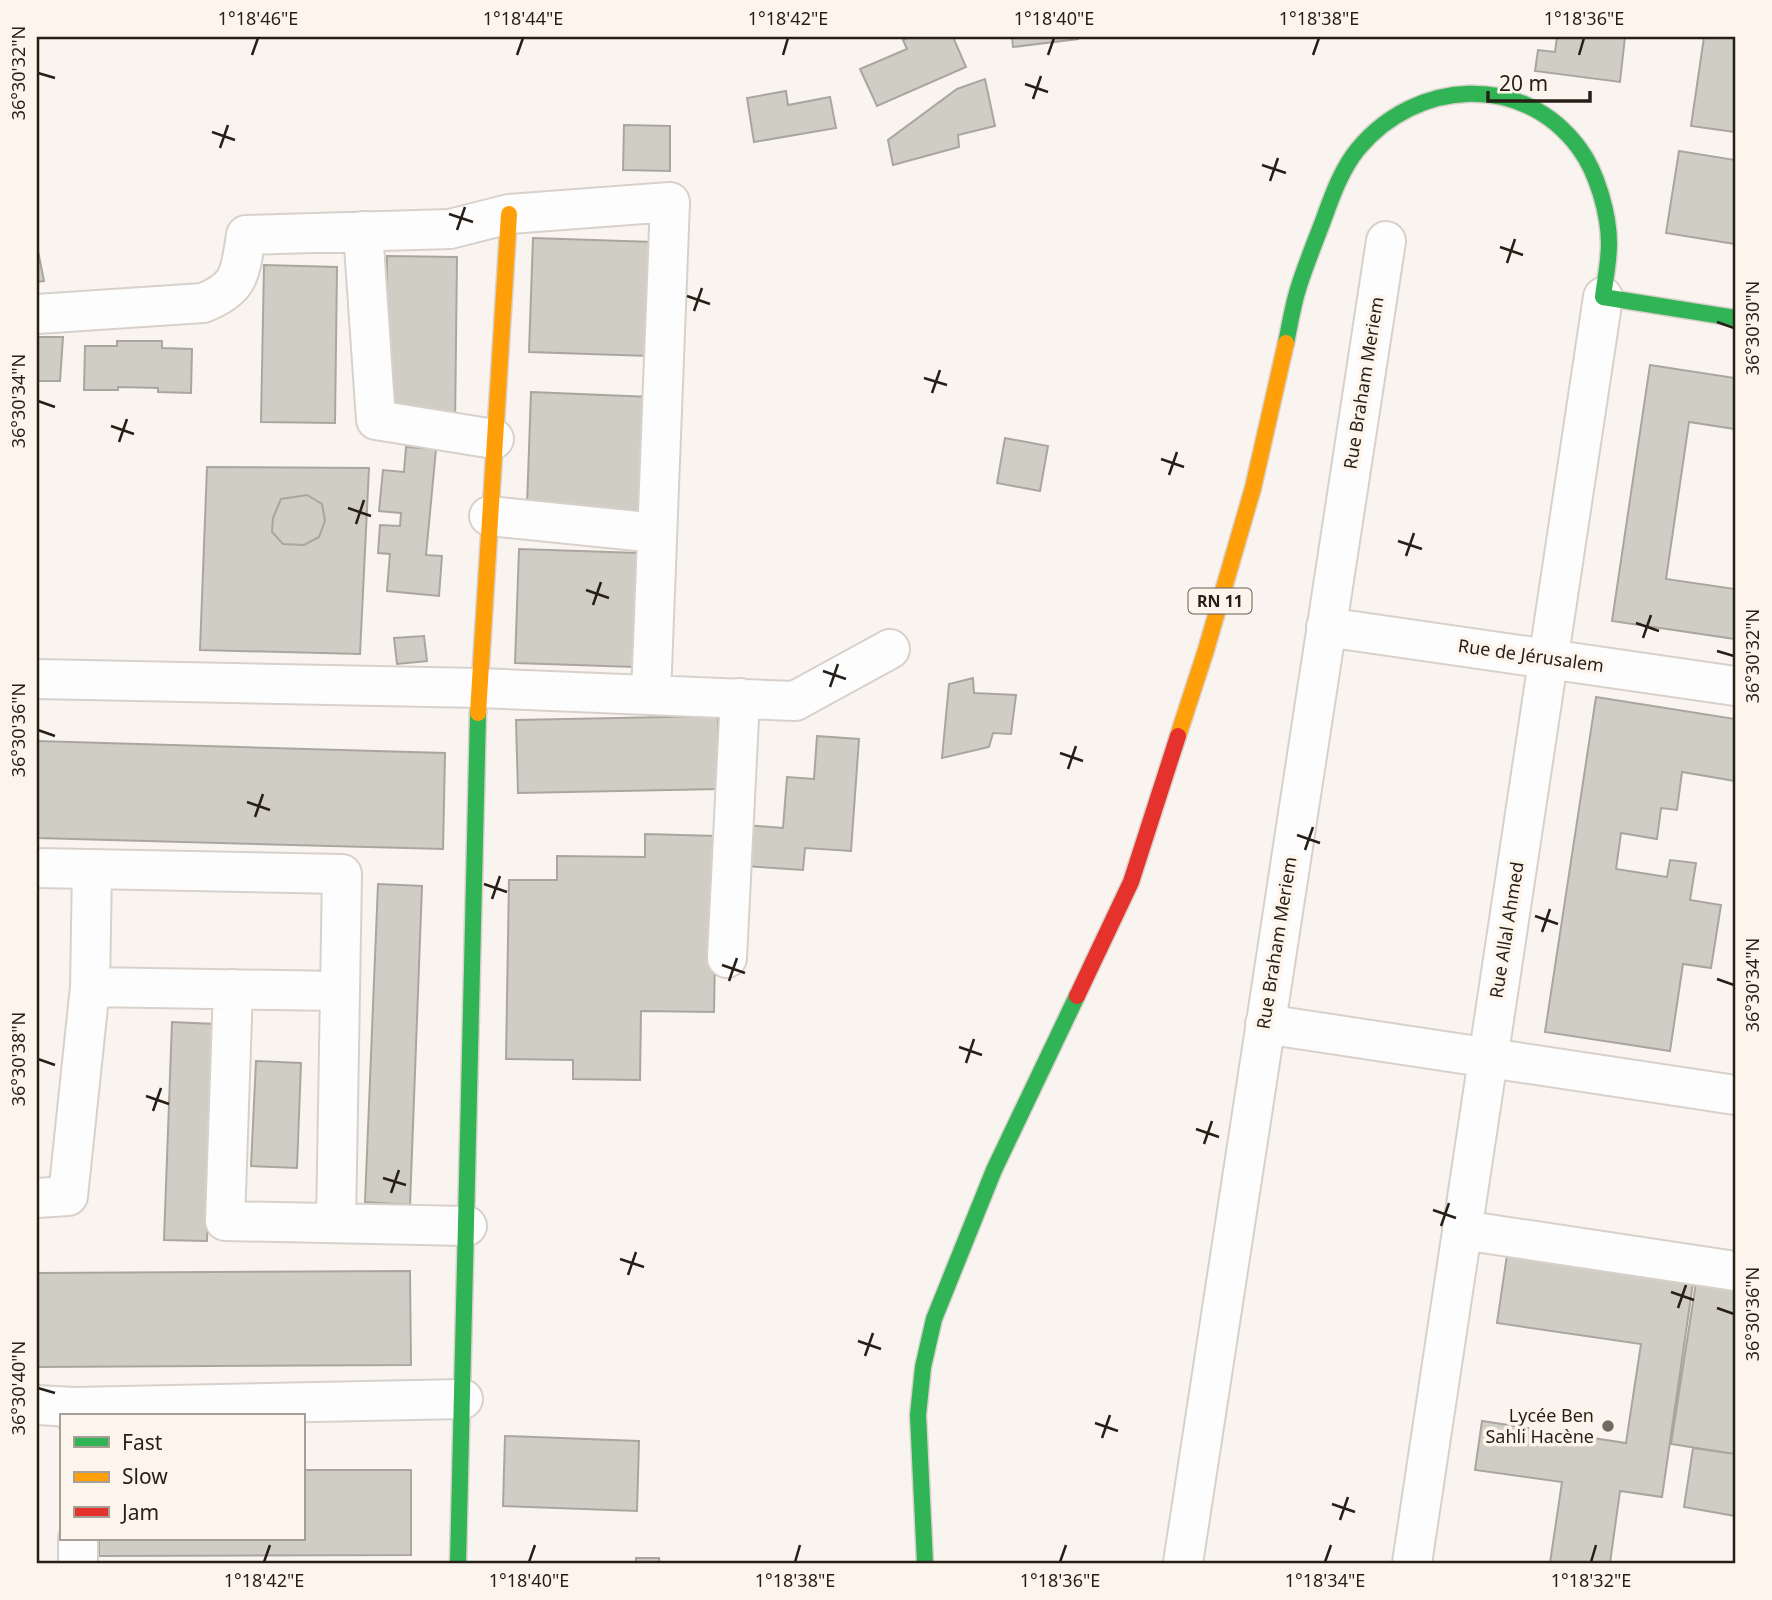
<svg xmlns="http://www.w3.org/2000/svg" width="1772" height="1600" viewBox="0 0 1772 1600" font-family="'Noto Sans',sans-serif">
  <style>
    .building { fill: #d0cdc4; stroke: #a9a69f; stroke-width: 2 }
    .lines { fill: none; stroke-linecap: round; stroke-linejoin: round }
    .street-casing { stroke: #d8d1ca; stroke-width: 42 }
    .fast-casing { stroke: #d8d1ca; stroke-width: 19 }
    .slow-casing { stroke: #d8d1ca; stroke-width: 19 }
    .jam-casing { stroke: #d8d1ca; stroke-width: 19 }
    .street { stroke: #fefdfd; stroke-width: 38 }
    .fast { stroke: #30b455; stroke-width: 16 }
    .slow { stroke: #ff9f0a; stroke-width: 16 }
    .jam { stroke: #e5322d; stroke-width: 16 }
    .ticks { fill: none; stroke: #271f16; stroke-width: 2.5 }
    .poi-dot { fill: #706a62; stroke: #fdf5eb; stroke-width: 2.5 }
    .labels { text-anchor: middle; stroke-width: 7; stroke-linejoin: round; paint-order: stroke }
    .shield { fill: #fdf5eb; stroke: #675f56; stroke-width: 2 }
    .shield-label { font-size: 16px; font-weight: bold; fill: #271f16 }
    .street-label { font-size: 18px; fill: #271f16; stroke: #fdf5eb }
    .poi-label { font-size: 18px; fill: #271f16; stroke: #fdf5eb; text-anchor: end }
    .neatline { fill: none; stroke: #271f16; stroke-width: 2.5 }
    .ticks-label { font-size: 18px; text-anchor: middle; fill: #271f16 }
  </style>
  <rect width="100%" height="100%" fill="#f9f4ef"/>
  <path class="building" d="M910,37H953L966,67L877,106L860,69L907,49L903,40Z
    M1012,37H1078V39L1013,47Z
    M1557,37H1625L1620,82L1535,71L1538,50L1555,52Z
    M1704,37H1735V132L1691,126Z
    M985,79L995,126L958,135L959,147L893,165L888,140L957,89Z
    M786,91L788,105L830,97L836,128L754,142L747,98Z
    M624,125L670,126V171L623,170Z
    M1679,151L1735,160V244L1666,233Z
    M533,238L653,242L649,356L529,352Z
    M37,246L44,281L37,282Z
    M387,256L457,257L455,427L385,426Z
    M264,265L337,267L335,423L261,422Z
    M37,337H63L60,381H37Z
    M117,341H162V348L192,349L191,393L158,392V388L118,387V390H84L85,346H117Z
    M1650,365L1735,378V429L1689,422L1666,579L1735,589V639L1612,621Z
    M531,392L651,397L647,511L527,506Z
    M1005,438L1048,446L1040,491L997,483Z
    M406,447L436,449L426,555L442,556L439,596L387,591L390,554L378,553L380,525L400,526L401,513L379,511L383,470L404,472Z
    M207,467L369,468L360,654L200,650Z
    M307,495L322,504L325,521L319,537L304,545L283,544L272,532L273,518L281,499Z
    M519,549L639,553L635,667L515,663Z
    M424,636L427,661L397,664L394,638Z
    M973,678L974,693L1016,695L1011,734L993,733L989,747L942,758L949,684Z
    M1596,697L1735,719V781L1682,772L1677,810L1661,808L1657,839L1621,833L1616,869L1667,877L1670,860L1696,863L1690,900L1721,905L1711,968L1683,964L1670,1051L1545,1032Z
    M718,716L720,789L518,793L516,720Z
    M817,736L859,739L851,851L805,848L803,870L744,866L747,825L783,828L787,777L814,779Z
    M37,741L445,753L443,849L37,838Z
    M645,834L717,836L714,1012L641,1011L640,1080L573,1079V1060L506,1059L509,880H557V856L645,857Z
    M378,884L422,886L410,1205L365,1202Z
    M172,1022L215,1024L207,1241L164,1240Z
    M256,1061L301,1063L297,1168L251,1166Z
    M1507,1255L1693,1283L1662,1497L1620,1491L1610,1563H1550L1562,1482L1475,1470L1482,1421L1626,1443L1641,1344L1497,1323Z
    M410,1271L411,1365L37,1367V1273Z
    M1696,1283L1735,1289V1454L1671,1444Z
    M505,1436L639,1441L637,1511L503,1506Z
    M1693,1448L1735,1454V1516L1684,1507Z
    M303,1470H411V1555L99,1556V1539H303Z
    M636,1558H659L660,1563H636Z"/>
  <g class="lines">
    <defs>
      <path id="street" d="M363,231L376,420L494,439
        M37,314L203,303C241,288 240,273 246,235L450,229L509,214L670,202L651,695
        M489,516L657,533
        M1326,627L1735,686
        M37,679L479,688L795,701L890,649
        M37,868L342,874L340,991L90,987
        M727,958L740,698
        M233,989L225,1221L467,1226
        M1265,1024L1735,1095
        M37,1198L68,1196L90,987L92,869
        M336,1223L340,991
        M1462,1230L1735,1271
        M37,1405L75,1407
        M75,1416V1407L463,1399
        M78,1539V1563
        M1183,1563L1386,241
        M1412,1563L1603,297"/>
      <path id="fast" d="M1286,343C1290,324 1293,304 1299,286C1306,264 1315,242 1323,221C1332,196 1341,170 1358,149C1416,79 1523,72 1579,148C1597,172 1609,214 1609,244C1609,261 1605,280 1603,297L1735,318
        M458,1563L478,713
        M925,1563L918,1415L923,1367L934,1319L994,1170L1077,996"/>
      <path id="slow" d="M478,713L509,214
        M1178,736L1206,650L1253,488L1286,343"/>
      <path id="jam" d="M1077,996L1131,882L1178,736"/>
    </defs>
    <use href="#street" class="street-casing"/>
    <use href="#fast" class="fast-casing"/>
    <use href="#slow" class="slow-casing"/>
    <use href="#jam" class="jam-casing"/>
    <use href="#street" class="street"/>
    <use href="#fast" class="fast"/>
    <use href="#slow" class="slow"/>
    <use href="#jam" class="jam"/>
  </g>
  <path class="ticks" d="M252,55L258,38M517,55L523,38M783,55L788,38M1048,55L1054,38M1313,55L1319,38M1579,55L1584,38M38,73L55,78M1025,84L1048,92M1033,99L1041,76M212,132L235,140M220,148L228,125M1262,165L1286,173M1270,181L1278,158M449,214L473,222M457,230L465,207M1500,247L1523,255M1507,263L1515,239M687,296L710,304M694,311L702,288M1717,322L1734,328M924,378L947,385M932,393L940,370M38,401L55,407M111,426L134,434M119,442L127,419M1161,459L1184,467M1169,475L1177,452M348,508L371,516M356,524L364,500M1398,541L1422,549M1406,556L1414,533M586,590L609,598M593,605L601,582M1636,623L1659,631M1643,638L1651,615M1717,651L1734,656M823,671L846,679M830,687L838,664M38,730L55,736M1060,753L1083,761M1068,769L1076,746M247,802L270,810M255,817L263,794M1297,835L1320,843M1305,850L1313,827M484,884L507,892M492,899L500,876M1535,916L1558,924M1542,932L1550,909M722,965L745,973M1717,979L1734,985M729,981L737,958M959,1047L982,1055M38,1059L55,1065M966,1063L974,1039M146,1096L169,1104M153,1111L161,1088M1196,1129L1219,1137M1204,1144L1212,1121M383,1178L406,1185M391,1193L399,1170M1433,1210L1456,1218M1441,1226L1449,1203M620,1259L644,1267M628,1275L636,1252M1671,1292L1694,1300M1678,1308L1686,1285M1717,1308L1734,1314M858,1341L881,1349M865,1356L873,1333M38,1388L55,1393M1095,1423L1118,1431M1102,1438L1110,1415M1332,1504L1355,1512M1340,1520L1348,1497M264,1562L270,1545M529,1562L535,1545M795,1562L800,1545M1060,1562L1066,1545M1325,1562L1331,1545M1591,1562L1596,1545"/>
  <circle class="poi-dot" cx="1608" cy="1426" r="7"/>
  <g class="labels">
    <rect class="shield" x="1188.5" y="588.5" width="63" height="25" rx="5"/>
    <g class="shield-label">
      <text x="1220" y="607">RN 11</text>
    </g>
    <g class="street-label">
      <text transform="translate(1364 383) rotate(-81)" y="6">Rue Braham Meriem</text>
      <text transform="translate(1531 656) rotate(8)" y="6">Rue de Jérusalem</text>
      <text transform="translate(1507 930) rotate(-81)" y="6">Rue Allal Ahmed</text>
      <text transform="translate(1277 943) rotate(-81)" y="6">Rue Braham Meriem</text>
    </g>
    <g class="poi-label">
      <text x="1594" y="1422">Lycée Ben<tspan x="1594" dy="21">Sahli Hacène</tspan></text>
    </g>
  </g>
  <rect width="1772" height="1600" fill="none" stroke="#fdf5eb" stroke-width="77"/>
  <rect x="60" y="1414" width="245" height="126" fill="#fdf5eb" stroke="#a79f96" stroke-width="2"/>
  <rect x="74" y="1437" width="35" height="10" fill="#30b455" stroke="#a79f96" stroke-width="2"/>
  <text x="122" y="1450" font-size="21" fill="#271f16">Fast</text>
  <rect x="74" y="1472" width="35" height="10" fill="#ff9f0a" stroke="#a79f96" stroke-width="2"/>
  <text x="122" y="1484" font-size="21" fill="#271f16">Slow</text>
  <rect x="74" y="1507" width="35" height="10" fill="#e5322d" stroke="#a79f96" stroke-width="2"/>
  <text x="122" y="1520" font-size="21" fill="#271f16">Jam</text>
  <path d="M1488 91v10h102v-10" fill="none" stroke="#271f16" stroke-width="3.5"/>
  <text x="1499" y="91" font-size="21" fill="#271f16" stroke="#fdf5eb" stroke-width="5" paint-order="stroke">20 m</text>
  <rect x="38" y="38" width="1696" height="1524" class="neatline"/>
  <g class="ticks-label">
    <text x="258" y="25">1°18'46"E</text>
    <text x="523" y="25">1°18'44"E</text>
    <text x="788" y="25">1°18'42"E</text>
    <text x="1054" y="25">1°18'40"E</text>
    <text x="1319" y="25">1°18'38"E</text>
    <text x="1584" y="25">1°18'36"E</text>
    <text transform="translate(19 73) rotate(-90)" y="6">36°30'32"N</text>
    <text transform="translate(1753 328) rotate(-90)" y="6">36°30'30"N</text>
    <text transform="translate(19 401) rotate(-90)" y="6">36°30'34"N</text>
    <text transform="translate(1753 656) rotate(-90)" y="6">36°30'32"N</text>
    <text transform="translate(19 730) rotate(-90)" y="6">36°30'36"N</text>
    <text transform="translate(1753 985) rotate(-90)" y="6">36°30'34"N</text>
    <text transform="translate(19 1059) rotate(-90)" y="6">36°30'38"N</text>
    <text transform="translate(1753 1314) rotate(-90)" y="6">36°30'36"N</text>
    <text transform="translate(19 1388) rotate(-90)" y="6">36°30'40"N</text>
    <text x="264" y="1587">1°18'42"E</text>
    <text x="529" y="1587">1°18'40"E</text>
    <text x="795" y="1587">1°18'38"E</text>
    <text x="1060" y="1587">1°18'36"E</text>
    <text x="1325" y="1587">1°18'34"E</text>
    <text x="1591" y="1587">1°18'32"E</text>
  </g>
</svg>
